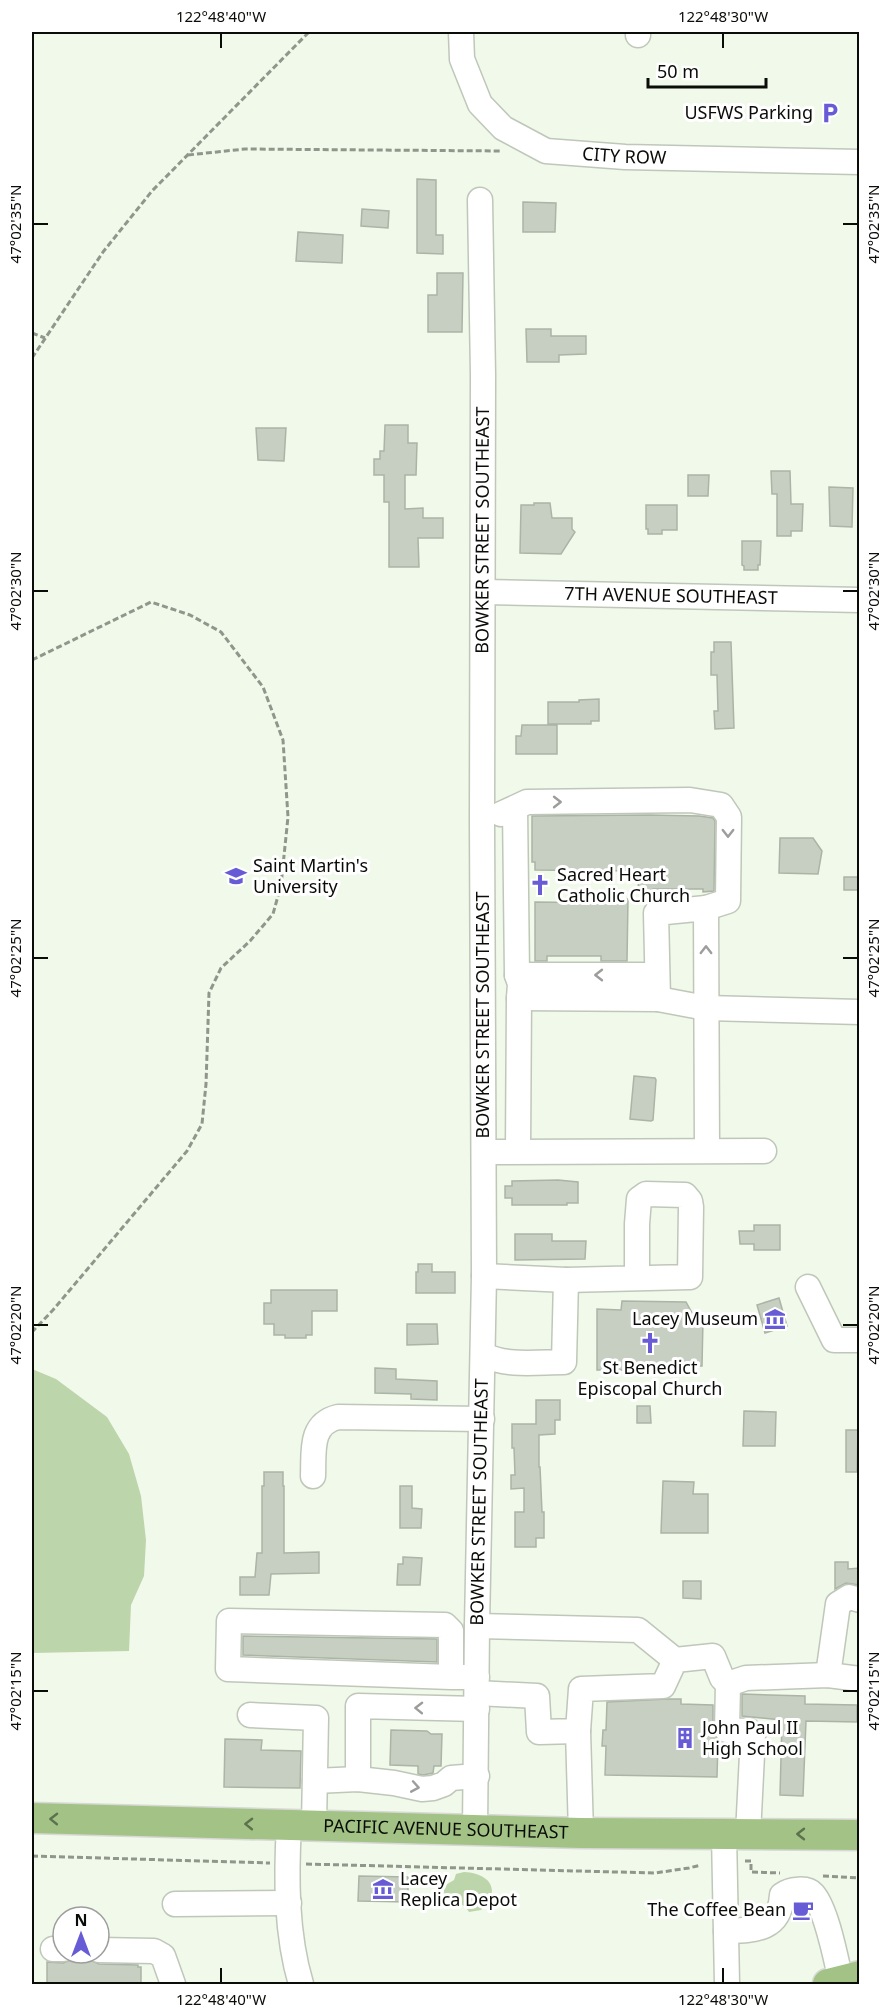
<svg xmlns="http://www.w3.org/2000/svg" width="891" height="2016" viewBox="0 0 891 2016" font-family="'Noto Sans',sans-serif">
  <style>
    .green { fill: #bcd5ab }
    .building { fill: #c6cfc1; stroke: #abb4a6; stroke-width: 1.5 }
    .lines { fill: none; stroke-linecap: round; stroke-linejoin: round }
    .minor-casing { stroke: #bfc7b9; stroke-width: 27 }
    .major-casing { stroke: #d8d8d7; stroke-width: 33 }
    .path { stroke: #90968b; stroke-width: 3; stroke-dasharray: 6 3; stroke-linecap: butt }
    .minor { stroke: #fff; stroke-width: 24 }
    .major { stroke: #a2c385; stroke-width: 30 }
    .oneway { stroke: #9d9e9c }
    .oneway2 { stroke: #5e714d }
    .ticks { fill: none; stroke: #0a0c08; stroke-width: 2 }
    .labels { text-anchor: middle; stroke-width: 6; stroke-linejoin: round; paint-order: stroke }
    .poi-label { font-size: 18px; fill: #0a0c08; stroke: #fff; text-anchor: start }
    .street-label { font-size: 18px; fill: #0a0c08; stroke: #fff }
    .neatline { fill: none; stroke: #0a0c08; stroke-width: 2 }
    .ticks-label { font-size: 15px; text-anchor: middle; fill: #0a0c08 }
  </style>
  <rect width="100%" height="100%" fill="#f0f9ea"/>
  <path class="green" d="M32,1369L56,1379L107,1417L129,1454L141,1496L146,1540L144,1576L131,1605L129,1651L32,1653Z
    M464,1872C489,1873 503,1890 481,1910L469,1912C463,1901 452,1903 444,1895V1886L454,1880L456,1874Z"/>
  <path class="building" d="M417,179L436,180V235H443V254L417,253Z
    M523,202L556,203L555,232H523Z
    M362,209L389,211L388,228L361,226Z
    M298,232L343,235L342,263L296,261Z
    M437,273H463L462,332H428V295H437Z
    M526,329H551V336H586V354L559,355V362H527Z
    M385,425H408V443H417L416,475H405V509L423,508V518H443V538H418L419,567H389V502H384V475H374V459H380V451H384Z
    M256,428H286L284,461L258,460Z
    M771,471H790L791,504H803L802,531H791V536H777V494H772Z
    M688,475H709L708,496H688Z
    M829,487L853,488L852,527L830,526Z
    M534,503H550L552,518H572V529L575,532L561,554L520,553L521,505H534Z
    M646,505H677V530H662V534H648V529H646Z
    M742,541H761L760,565H758V570H744V566L742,565Z
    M714,642H731L734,728L715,729L714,711H718L717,675H711V652H714Z
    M599,699V721H591V724H548V702H579V700Z
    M522,725H557V754H516V736H521Z
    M650,815L699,816L713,818L715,821L714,891L703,892V889H653V892H638L639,871L535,870V862H532V816Z
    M780,838H813L822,851L818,874L779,873Z
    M844,877H860V890H844Z
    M615,899H628L627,961H601V956H547V961H535V902L615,903Z
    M634,1076L655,1078L656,1080L653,1120L651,1121L630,1119Z
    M558,1180L578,1182V1203H567V1205H512V1198H505V1186H512V1181Z
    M754,1225H780V1250H754V1244H740L739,1231H754Z
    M515,1234H552V1241H586L585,1259L515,1260Z
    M418,1264H432V1272H455V1293H416V1272H418Z
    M271,1290H337V1311H312V1335H306V1338H285V1335H274V1324H264V1303H271Z
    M779,1298L787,1326L765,1333L757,1305Z
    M622,1301L686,1302L696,1320H703L702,1366H670V1370H597V1309L621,1310Z
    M407,1324H437L438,1344L407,1345Z
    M375,1368L396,1369V1379L437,1381V1400L411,1399V1394L375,1393Z
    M536,1400H560V1420H555V1434L539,1435V1467H540L542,1512H544V1538H536V1547H515V1512H524V1488L511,1489V1475H515L514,1448H512V1424H536Z
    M637,1406H650L651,1423H637Z
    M744,1411L776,1412L775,1446H743Z
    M846,1430H858L857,1472H846Z
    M264,1472H283V1486H284V1553L319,1552V1573L271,1574L269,1595H240V1577H255L257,1553H262V1486H264Z
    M663,1481L694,1482L693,1494H708V1533H661Z
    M400,1486H412V1508L422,1509L421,1528H400Z
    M403,1557L422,1558L420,1585H397L398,1564H403Z
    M835,1562H848V1569L860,1568V1585L846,1583L835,1589Z
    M683,1581H701V1599L683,1598Z
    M243,1636L437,1639V1662L243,1655Z
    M742,1694L805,1696V1704L857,1705V1722L806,1721L803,1796L780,1795L782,1720L742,1716Z
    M668,1699H681V1704L713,1705V1730L718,1741L717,1777L605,1775L606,1746H602L603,1730H606L607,1702Z
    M391,1730L427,1731L431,1734H442L441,1766H434L433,1773L423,1775L418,1774V1766L390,1765Z
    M225,1739L262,1740L261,1750L301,1751L300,1788L224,1787Z
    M359,1876L408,1877V1902L358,1901Z
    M73,1959H88L99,1964L138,1965V1967H141V1984H47V1962L63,1963Z"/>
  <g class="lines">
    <defs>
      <g id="minor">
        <path id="s1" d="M461,32L462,59L480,104L503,128L546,151L625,157L860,162"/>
        <path d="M638,35V32"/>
        <path id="s2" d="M483,592L860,600"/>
        <path d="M515,808L517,975L520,984L519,998L658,999L706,1008L860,1012"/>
        <path d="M501,814L527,802L690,800L721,805L729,817L728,901L706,908"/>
        <path d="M517,975H657"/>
        <path d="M658,999L656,913L706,908L707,1150"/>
        <path d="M518,1151L519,998"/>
        <path d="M484,1152L764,1151"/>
        <path d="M484,1276L566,1280L690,1277L691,1207L690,1201L685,1195L646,1194L639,1199L637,1224V1278"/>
        <path d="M808,1287L834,1340H860"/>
        <path d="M484,1355C508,1367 538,1362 564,1362L566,1280"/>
        <path d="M313,1476C314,1452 309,1424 338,1417L482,1419"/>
        <path d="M477,1626L638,1630L675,1660"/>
        <path d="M828,1675L838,1604L849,1597L860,1600"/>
        <path d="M451,1677V1631L445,1625L229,1621L228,1669L451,1677H477"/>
        <path d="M728,1684L746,1678L828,1675L860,1679"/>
        <path d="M477,1693L537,1696L539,1732L578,1731L581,1689L663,1686L675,1660L713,1656L722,1678L728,1684L727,1730L749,1731L753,1735L748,1834"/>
        <path d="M250,1715L316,1718L314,1825"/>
        <path d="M578,1731L581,1833"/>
        <path d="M358,1779V1706L477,1709"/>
        <path d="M315,1781L358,1779L394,1783L422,1789L433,1788L444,1784L451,1778L477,1776"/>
        <path d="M289,1825C286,1877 286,1934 301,1984"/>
        <path id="s3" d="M475,1830L477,1626L484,1276L482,822L483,375L480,200"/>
        <path d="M724,1834L727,1984"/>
        <path d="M175,1904L289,1903"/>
        <path d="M726,1931C756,1930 780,1930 782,1895C790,1889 807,1887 813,1894C827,1910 836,1960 841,1981"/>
        <path d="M53,1949H63"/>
        <path d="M99,1950L154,1951L163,1956L173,1984"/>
      </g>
      <g id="major">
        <path id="s4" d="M32,1818L581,1833L860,1835"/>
        <path d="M828,1984L860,1976"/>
      </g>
    </defs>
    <use href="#minor" class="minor-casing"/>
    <use href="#major" class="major-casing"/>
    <path class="path" d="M188,155L245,149L502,151
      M32,333L45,338
      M32,358L103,252L152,191L309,32
      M32,660L151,602L190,615L221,632L263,687L283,740L288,817L281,885L273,914L250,941L221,968L209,993L206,1084L202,1124L187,1151L53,1310L32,1332
      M32,1856L270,1863
      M745,1861H751V1872L780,1873
      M306,1864L655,1873L689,1868L701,1865
      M823,1876L860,1878"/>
    <use href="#minor" class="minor"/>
    <use href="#major" class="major"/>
  </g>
  <defs><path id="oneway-chevron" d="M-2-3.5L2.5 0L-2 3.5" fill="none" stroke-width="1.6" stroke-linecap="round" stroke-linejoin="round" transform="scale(1.5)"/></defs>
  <g class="oneway">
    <use href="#oneway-chevron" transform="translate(557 802)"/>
    <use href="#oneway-chevron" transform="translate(728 833) rotate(90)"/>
    <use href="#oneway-chevron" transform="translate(706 950) rotate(-90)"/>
    <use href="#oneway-chevron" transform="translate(599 975) rotate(-180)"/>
    <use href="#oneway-chevron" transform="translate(419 1708) rotate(-179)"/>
    <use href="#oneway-chevron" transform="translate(415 1787) rotate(10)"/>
  </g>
  <g class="oneway2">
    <use href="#oneway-chevron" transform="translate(54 1819) rotate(-179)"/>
    <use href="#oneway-chevron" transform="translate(249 1824) rotate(-179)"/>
    <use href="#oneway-chevron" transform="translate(801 1834) rotate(-180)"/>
  </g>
  <path class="ticks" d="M221,33V48M723,33V48M33,224H48M843,224H858M33,591H48M843,591H858M33,958H48M843,958H858M33,1325H48M843,1325H858M33,1691H48M843,1691H858M221,1968V1983M723,1968V1983"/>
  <defs>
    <symbol id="parking-bare" viewBox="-9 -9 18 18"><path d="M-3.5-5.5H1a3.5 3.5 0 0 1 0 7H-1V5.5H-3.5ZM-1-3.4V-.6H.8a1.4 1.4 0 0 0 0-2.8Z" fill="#685cd6" stroke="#fff" stroke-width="2.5" paint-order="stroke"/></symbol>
    <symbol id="university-bare" viewBox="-9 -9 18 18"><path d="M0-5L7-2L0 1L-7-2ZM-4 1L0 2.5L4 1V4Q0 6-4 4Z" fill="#685cd6" stroke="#fff" stroke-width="2.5" paint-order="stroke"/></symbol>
    <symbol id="church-bare" viewBox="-9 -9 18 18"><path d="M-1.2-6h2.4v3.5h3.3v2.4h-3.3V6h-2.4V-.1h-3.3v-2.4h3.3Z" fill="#685cd6" stroke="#fff" stroke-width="2.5" paint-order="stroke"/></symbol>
    <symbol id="museum-bare" viewBox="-9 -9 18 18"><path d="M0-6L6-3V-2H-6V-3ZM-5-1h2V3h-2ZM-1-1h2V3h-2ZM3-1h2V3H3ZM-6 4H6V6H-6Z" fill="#685cd6" stroke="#fff" stroke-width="2.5" paint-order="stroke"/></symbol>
    <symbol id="building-bare" viewBox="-9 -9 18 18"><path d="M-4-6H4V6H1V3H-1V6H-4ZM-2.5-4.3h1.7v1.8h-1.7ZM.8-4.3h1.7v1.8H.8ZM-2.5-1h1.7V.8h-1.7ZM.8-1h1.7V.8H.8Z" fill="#685cd6" stroke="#fff" stroke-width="2.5" paint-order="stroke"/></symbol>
    <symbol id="cafe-bare" viewBox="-9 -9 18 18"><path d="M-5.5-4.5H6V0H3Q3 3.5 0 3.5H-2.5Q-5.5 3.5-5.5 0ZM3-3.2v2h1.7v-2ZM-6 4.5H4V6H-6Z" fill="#685cd6" stroke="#fff" stroke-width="2.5" paint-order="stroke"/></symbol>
  </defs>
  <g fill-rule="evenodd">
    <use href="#parking-bare" x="815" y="98" width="30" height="30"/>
    <use href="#university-bare" x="221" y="861" width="30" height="30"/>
    <use href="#church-bare" x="525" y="870" width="30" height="30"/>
    <use href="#museum-bare" x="760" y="1304" width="30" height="30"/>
    <use href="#church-bare" x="635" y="1328" width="30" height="30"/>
    <use href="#building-bare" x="670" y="1723" width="30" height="30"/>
    <use href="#museum-bare" x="368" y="1874" width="30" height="30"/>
    <use href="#cafe-bare" x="788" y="1895" width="30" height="30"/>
  </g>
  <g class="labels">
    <g class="poi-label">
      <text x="813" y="119" text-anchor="end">USFWS Parking</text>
      <text x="253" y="872">Saint Martin's<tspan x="253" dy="21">University</tspan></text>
      <text x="557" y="881">Sacred Heart<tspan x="557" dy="21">Catholic Church</tspan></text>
      <text x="758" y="1325" text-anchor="end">Lacey Museum</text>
      <text x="650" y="1374" text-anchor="middle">St Benedict<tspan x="650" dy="21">Episcopal Church</tspan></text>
      <text x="702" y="1734">John Paul II<tspan x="702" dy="21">High School</tspan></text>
      <text x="400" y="1885">Lacey<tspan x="400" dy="21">Replica Depot</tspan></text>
      <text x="786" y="1916" text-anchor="end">The Coffee Bean</text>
    </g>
    <g class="street-label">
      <text dy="6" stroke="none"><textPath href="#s1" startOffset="236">CITY ROW</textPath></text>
      <text dy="6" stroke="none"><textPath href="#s3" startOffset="1300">BOWKER STREET SOUTHEAST</textPath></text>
      <text dy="6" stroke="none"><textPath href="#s2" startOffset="188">7TH AVENUE SOUTHEAST</textPath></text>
      <text transform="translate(483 1015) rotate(-90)" y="6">BOWKER STREET SOUTHEAST</text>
      <text dy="6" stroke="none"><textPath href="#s3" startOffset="328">BOWKER STREET SOUTHEAST</textPath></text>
      <text dy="6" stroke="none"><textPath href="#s4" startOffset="414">PACIFIC AVENUE SOUTHEAST</textPath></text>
    </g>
  </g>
  <rect width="891" height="2016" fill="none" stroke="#ffffff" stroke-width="66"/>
  <g transform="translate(81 1935)"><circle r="28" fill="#ffffff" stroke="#9d9e9c" stroke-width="1.5"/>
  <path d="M0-4.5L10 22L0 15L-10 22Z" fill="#685cd6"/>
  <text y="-9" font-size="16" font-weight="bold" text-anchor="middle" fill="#0a0c08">N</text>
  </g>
  <path d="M648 78v9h118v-9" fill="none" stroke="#0a0c08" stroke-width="3"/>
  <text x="657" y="78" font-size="18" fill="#0a0c08" stroke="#ffffff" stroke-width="4.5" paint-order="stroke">50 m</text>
  <rect x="33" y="33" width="825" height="1950" class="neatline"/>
  <g class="ticks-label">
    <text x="221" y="22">122°48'40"W</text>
    <text x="723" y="22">122°48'30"W</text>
    <text transform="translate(16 224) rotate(-90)" y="5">47°02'35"N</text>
    <text transform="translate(874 224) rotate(-90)" y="5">47°02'35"N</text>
    <text transform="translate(16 591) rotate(-90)" y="5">47°02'30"N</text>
    <text transform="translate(874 591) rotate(-90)" y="5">47°02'30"N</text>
    <text transform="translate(16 958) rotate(-90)" y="5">47°02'25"N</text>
    <text transform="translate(874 958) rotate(-90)" y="5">47°02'25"N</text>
    <text transform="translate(16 1325) rotate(-90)" y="5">47°02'20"N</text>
    <text transform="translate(874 1325) rotate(-90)" y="5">47°02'20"N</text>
    <text transform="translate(16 1691) rotate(-90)" y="5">47°02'15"N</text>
    <text transform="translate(874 1691) rotate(-90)" y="5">47°02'15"N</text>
    <text x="221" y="2005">122°48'40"W</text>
    <text x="723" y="2005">122°48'30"W</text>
  </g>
</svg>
